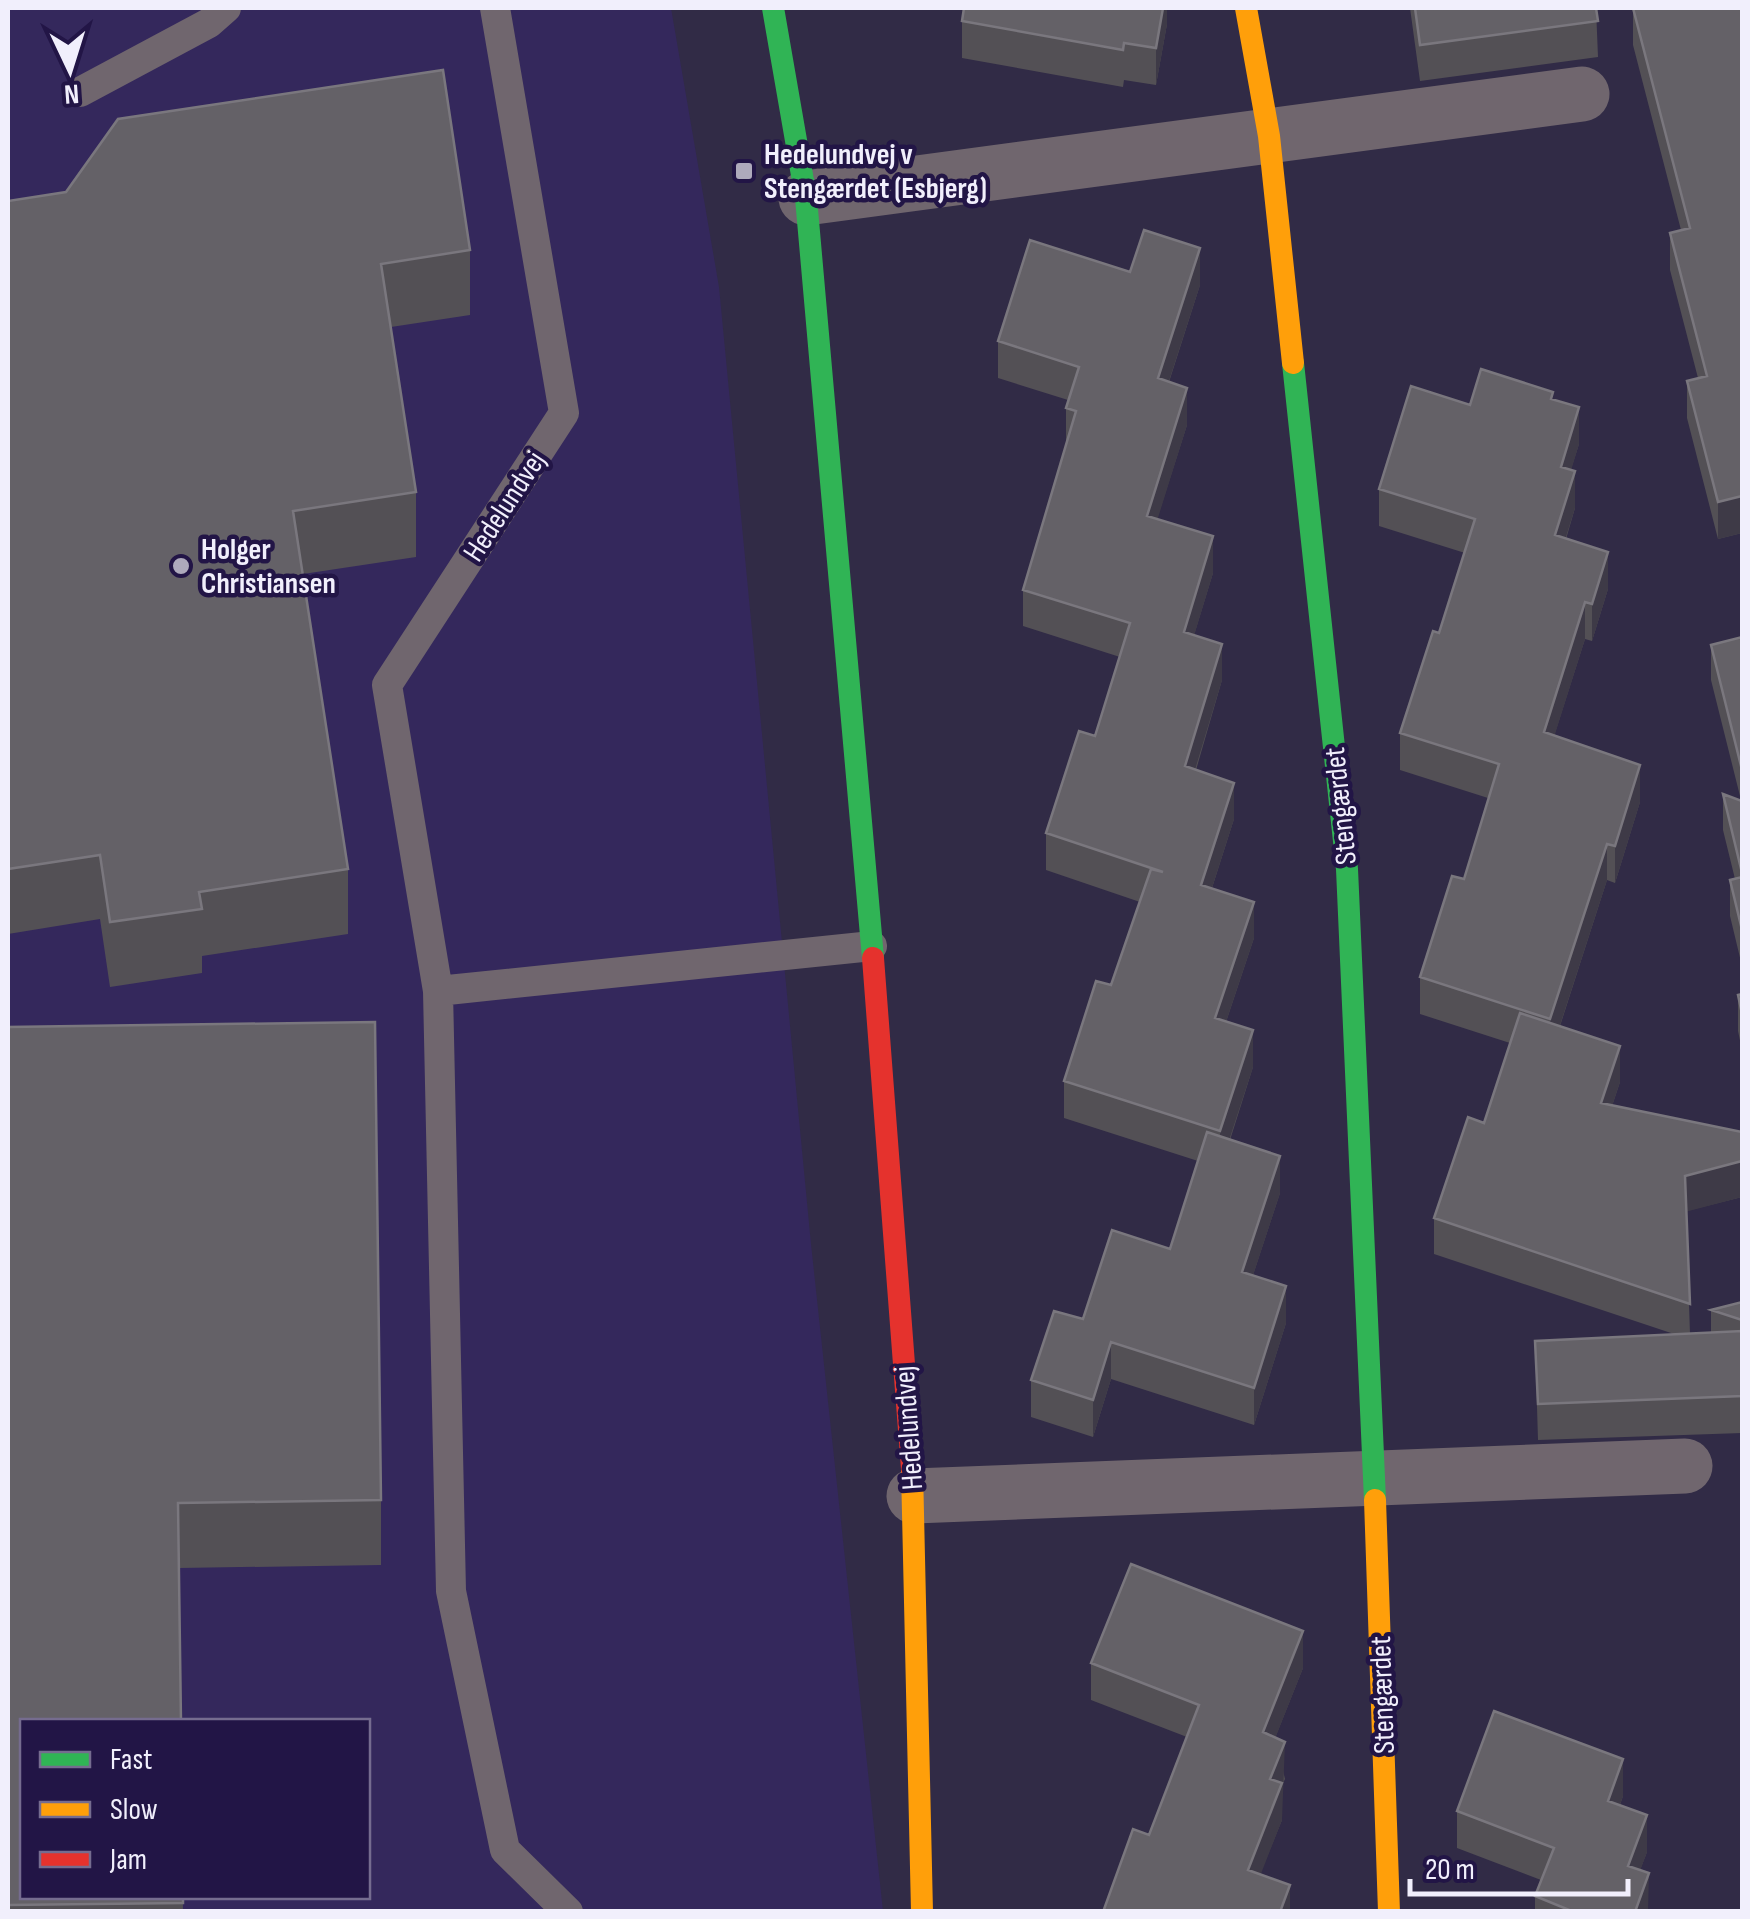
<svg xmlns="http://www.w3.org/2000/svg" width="1750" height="1919" viewBox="0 0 1750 1919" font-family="'Sofia Sans Condensed',sans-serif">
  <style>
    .built { fill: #34285c; fill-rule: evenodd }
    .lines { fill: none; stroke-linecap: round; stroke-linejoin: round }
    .lane { stroke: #70666e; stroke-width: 30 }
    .street { stroke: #70666e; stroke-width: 55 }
    .fast { stroke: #30b455; stroke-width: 22 }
    .slow { stroke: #ff9f0a; stroke-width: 22 }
    .jam { stroke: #e5322d; stroke-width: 22 }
    .wall { fill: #535055 }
    .shaded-wall { fill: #3e3a47 }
    .building { fill: #646167; stroke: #7a777e; stroke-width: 2.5 }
    .poi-dot { fill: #aeaabc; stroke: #221546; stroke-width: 4 }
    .labels { text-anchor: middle; stroke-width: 9; stroke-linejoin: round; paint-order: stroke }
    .poi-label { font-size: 30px; font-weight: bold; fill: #f1effc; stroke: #221546; text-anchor: start }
    .street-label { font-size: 30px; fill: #f1effc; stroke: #221546 }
  </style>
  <rect width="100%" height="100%" fill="#312b46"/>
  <path class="built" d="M8,8H671L719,287L811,1244L883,1911L8,1912ZM22,1722H368V1896H22Z"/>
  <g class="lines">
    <path class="lane" d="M495,8L564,413L387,685L438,991L451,1591L505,1850L568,1912
      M80,92L209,23L226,8
      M438,991L872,946"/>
    <path class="street" d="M806,198L1582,94
      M914,1496L1685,1466"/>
    <path class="fast" d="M773,8L806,198L873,958
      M1293,363L1347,869L1375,1500"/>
    <path class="slow" d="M1246,8L1269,136L1293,363
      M912,1469L922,1912
      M1375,1500L1389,1912"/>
    <path class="jam" d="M873,958L912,1469"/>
  </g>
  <path class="wall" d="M1167,8V24L1156,85L1124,80L1123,87L962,58V21Z
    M1410,8H1596L1598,57L1420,81Z
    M1633,8H1742V533L1718,539L1687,418V381L1698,378L1670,270V233L1681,230L1633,45Z
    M8,201L470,250V315L391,327L416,492V557L303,574L348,869V934L202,956V973L110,987L100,919L8,934Z
    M1130,272L1200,285L1169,382L1187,425L1157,519L1213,573L1194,635L1222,680L1196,770L1234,819L1212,888L1254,938L1226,1022L1253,1067L1230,1140L1280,1193L1253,1275L1286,1323L1254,1425L1111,1379L1093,1437L1031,1417V1380L1083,1319L1170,1249L1198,1161L1064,1118V1081L1111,985L1140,902L1046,870V833L1095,736L1120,657L1023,626V590L1066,445V408L1068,400L998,378V341Z
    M1553,400L1579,444L1571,469L1575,508L1566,539L1608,589L1592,641L1585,639L1554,736L1640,802L1615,883L1607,880L1560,1026L1620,1082L1612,1106L1742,1132V1197L1686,1211L1690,1334L1711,1333V1310L1742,1302V1433L1538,1440L1535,1341L1674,1334L1434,1254V1218L1484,1123L1510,1043L1420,1014V977L1464,879L1488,798L1400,770V733L1439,633L1465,553L1379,526V489L1470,405Z
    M1742,637V966L1730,916V880L1735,879L1723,830V794L1741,800L1711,680V645Z
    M1742,994V1050L1738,1031V995Z
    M8,1027L381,1500V1565L179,1568L183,1912H8Z
    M1091,1663L1303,1668L1275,1738L1285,1779L1282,1785V1820L1260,1874L1290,1912L1149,1835L1187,1737L1091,1700Z
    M1623,1796L1620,1805L1647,1852L1640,1870L1648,1912H1535V1896L1541,1880L1457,1848V1811Z"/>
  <path class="shaded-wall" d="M1163,8H1167V24L1156,85V48Z
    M1200,248V285L1158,415V378Z
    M1187,388V425L1147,553V516Z
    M1579,407V444L1561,504V467Z
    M1575,471V508L1555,572V535Z
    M1742,496V533L1718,539V502Z
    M1213,536V573L1184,669V632Z
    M1608,552V589L1592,641V604Z
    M1585,602V639L1544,769V732Z
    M1222,644V680L1185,803V766Z
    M1640,765V802L1615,883V846Z
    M1234,783V819L1201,922V885Z
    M1607,844V880L1550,1056V1019Z
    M1254,902V938L1215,1055V1018Z
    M1253,1030V1067L1220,1168V1131Z
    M1620,1046V1082L1601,1139V1103Z
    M1280,1156V1193L1242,1309V1272Z
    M1742,1161V1197L1685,1212V1176Z
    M1286,1286V1323L1254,1425V1388Z
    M1111,1342V1379L1093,1437V1400Z
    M1303,1631V1668L1263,1769V1732Z
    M1285,1742L1282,1820L1248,1907V1870L1270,1779Z
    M1623,1759V1796L1608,1838V1801Z
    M1647,1815V1852L1628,1903V1866Z
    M1649,1873L1648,1912H1635Z
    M1290,1885V1912H1280Z"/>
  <path class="building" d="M964,8H1163L1156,48L1124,43L1123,50L962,21Z
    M1415,8H1596L1598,21L1420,45Z
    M1633,8H1742V496L1718,502L1687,381L1707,376L1670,233L1690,228Z
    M443,70L470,250L381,264L416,492L293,511L348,869L199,892L202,909L110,922L100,855L8,869V201L66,192L118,119Z
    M1144,230L1200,248L1158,378L1187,388L1147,516L1213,536L1184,632L1222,644L1185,766L1234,783L1201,885L1254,902L1215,1018L1253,1030L1220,1131L1064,1081L1096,981L1111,985L1151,869L1163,872L1046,833L1079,731L1095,736L1130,623L1023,590L1076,411L1066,408L1079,367L998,341L1030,240L1130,272Z
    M1481,369L1553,392L1551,399L1579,407L1561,467L1575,471L1555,535L1608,552L1592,604L1585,602L1544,732L1640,765L1615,846L1607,844L1550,1019L1420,977L1452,876L1464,879L1499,764L1400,733L1433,631L1439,633L1475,519L1379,489L1411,386L1470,405Z
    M1742,637V770L1711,645Z
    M1723,794L1742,801V873Z
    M1742,877V930L1730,880Z
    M1742,994V1014L1738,995Z
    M1520,1013L1620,1046L1601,1103L1742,1132V1161L1685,1176L1690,1304L1434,1218L1468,1117L1484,1123Z
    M375,1022L381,1500L178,1503L181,1722H22V1896H183V1903L8,1905V1027Z
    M1207,1132L1280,1156L1242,1272L1286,1286L1254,1388L1111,1342L1093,1400L1031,1380L1054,1311L1083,1319L1112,1230L1170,1249Z
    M1742,1302V1320L1711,1310Z
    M1742,1331V1396L1538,1404L1535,1341Z
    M1131,1564L1303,1631L1263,1732L1285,1742L1270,1779L1282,1783L1248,1870L1290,1885L1280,1912H1103L1133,1829L1149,1835L1199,1705L1091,1663Z
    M1494,1711L1623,1759L1608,1801L1647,1815L1628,1866L1649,1873L1635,1912H1574L1535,1896L1554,1848L1457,1811Z"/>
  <g class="poi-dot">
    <rect x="734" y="161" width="20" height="20" rx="5"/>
    <circle cx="181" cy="566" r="10"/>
  </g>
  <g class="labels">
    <g class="poi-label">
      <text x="764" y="164">Hedelundvej v<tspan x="764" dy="34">Stengærdet (Esbjerg)</tspan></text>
      <text x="201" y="559">Holger<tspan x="201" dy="34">Christiansen</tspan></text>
    </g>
    <g class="street-label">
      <text transform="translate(504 506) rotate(-57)" y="10">Hedelundvej</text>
      <text transform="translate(1340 806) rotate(-96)" y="10">Stengærdet</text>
      <text transform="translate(908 1428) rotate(-94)" y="10">Hedelundvej</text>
      <text transform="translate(1382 1695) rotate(-92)" y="10">Stengærdet</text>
    </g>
  </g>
  <rect width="1750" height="1919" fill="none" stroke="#f1effc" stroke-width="20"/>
  <rect x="20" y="1719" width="350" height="180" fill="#221546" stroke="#756c8f" stroke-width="2.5"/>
  <rect x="40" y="1752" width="50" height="15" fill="#30b455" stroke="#756c8f" stroke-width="2.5"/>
  <text x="110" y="1769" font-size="30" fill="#f1effc">Fast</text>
  <rect x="40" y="1802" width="50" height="15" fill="#ff9f0a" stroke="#756c8f" stroke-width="2.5"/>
  <text x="110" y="1819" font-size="30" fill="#f1effc">Slow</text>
  <rect x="40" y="1852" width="50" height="15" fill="#e5322d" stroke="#756c8f" stroke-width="2.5"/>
  <text x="110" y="1869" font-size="30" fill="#f1effc">Jam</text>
  <g transform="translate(70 70) rotate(176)" stroke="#221546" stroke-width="8" paint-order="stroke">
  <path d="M0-8L18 38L0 25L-18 38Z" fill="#f1effc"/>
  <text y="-15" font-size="28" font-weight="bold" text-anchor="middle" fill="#f1effc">N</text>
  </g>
  <path d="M1410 1879v15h218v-15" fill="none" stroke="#f1effc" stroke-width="5"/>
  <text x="1425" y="1879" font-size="30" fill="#f1effc" stroke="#221546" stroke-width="8" paint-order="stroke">20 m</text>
</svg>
